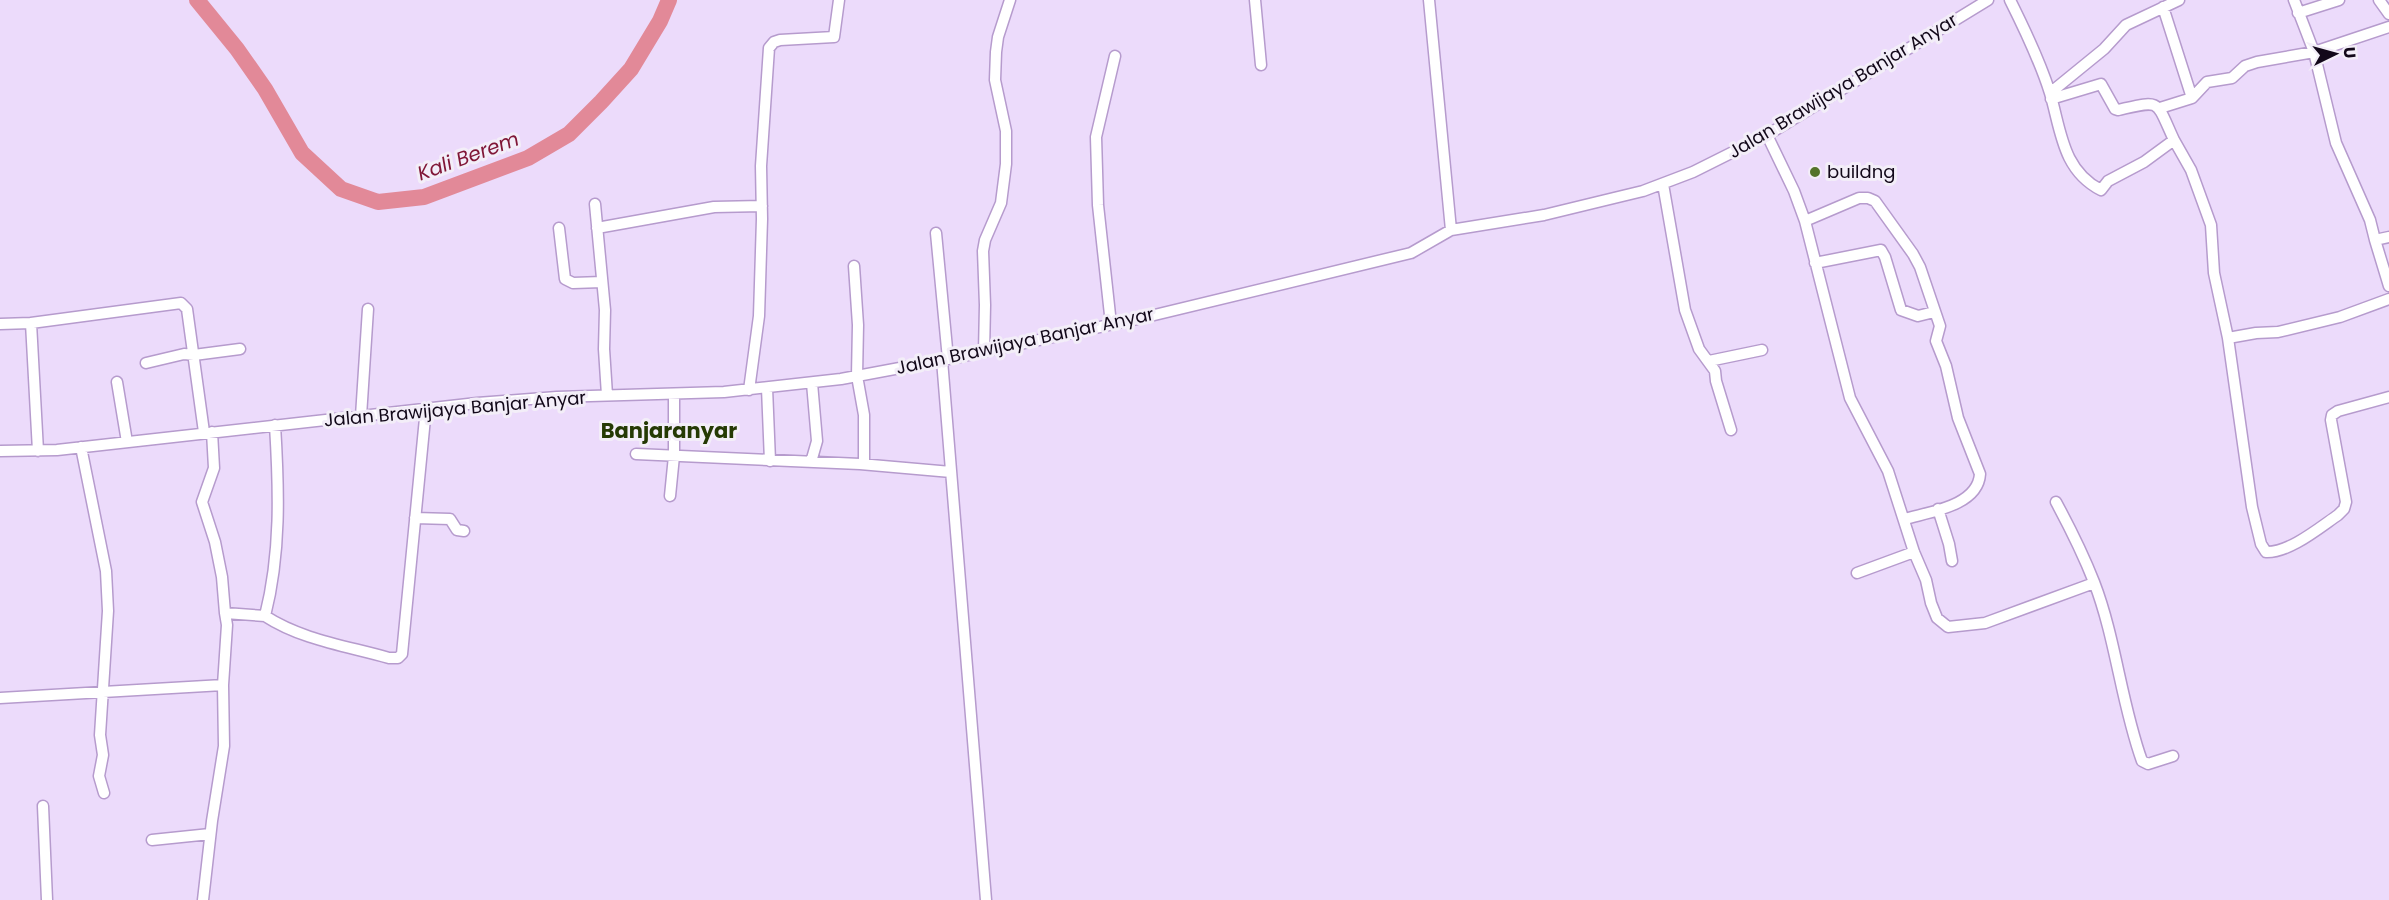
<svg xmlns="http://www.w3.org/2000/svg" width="2389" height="900" viewBox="0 0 2389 900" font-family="Poppins,sans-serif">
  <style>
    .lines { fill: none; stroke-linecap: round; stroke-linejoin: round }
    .river { stroke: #e28998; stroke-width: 16 }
    .minor-casing { stroke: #b69bcd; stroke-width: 13 }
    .minor { stroke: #fff; stroke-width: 10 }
    .poi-dot { fill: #54732a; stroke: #f3eef8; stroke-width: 2 }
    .labels { text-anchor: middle; stroke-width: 6; stroke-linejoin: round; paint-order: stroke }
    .street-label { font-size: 18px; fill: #120819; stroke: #f3eef8 }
    .poi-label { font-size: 18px; fill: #120819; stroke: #f3eef8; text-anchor: start }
    .water-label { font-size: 20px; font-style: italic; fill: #801737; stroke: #f3eef8 }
    .quarter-label { font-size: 21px; font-weight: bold; fill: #253a04; stroke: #f3eef8 }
  </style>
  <rect width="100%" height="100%" fill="#ecdbfb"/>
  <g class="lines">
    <path class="river" d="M197,0L237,49L265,89L302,153L341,189L378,202L424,197L528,158L569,134L601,102L631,69L660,21L669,0"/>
    <defs>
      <path id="minor" d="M1255,0L1261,65
        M1429,0L1451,230
        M2010,0C2025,30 2040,61 2050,93C2061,130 2062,170 2101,190L2108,181L2144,162L2174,140L2191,170L2211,225L2214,273L2228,338L2256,333L2278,332L2340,317L2389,299
        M2294,0L2314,52L2336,143L2370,220L2375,240L2389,237
        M2379,0L2389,14
        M2163,7L2192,98
        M2298,13L2339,0
        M2050,93L2104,49L2126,25L2179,0
        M2051,99L2101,84L2115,109L2118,110C2162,100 2155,99 2174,140
        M2160,108L2192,98L2207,82L2232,78L2245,66L2257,62L2314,52L2389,27
        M1767,135L1794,191L1805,221L1850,398L1888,471L1914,552L1926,580L1931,603L1937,618L1948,627L1985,623L2094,583
        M1663,184L1685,310L1699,349L1715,371L1716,381L1731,430
        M595,204L605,310L604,349L607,395
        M1805,221L1859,198H1868L1875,201L1913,254L1920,267L1940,326L1936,341L1946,366L1958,418L1980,474C1978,506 1929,512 1905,519
        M559,228L565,279L573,283L602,282
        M597,228L714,207L762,206
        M936,233L948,359
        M2375,240L2389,286
        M1815,263L1881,250L1885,257L1901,310L1918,316L1934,312
        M854,266L858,325L857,376L864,415V464
        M31,323L181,303L187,309L204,432
        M0,324L31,323L38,451
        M1111,324L1098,205L1096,137L1115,56
        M2228,338L2252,507L2261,544L2266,552C2289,553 2319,528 2338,515L2344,509L2346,502L2331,420L2332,415L2338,411L2389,397
        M984,352L985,305L983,251L985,240L1001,203L1006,164V131L995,80L996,52L998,37L1010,0
        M942,360L986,900
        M1709,361L1762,350
        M146,363L184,354L194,355L240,349
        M117,382L127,442
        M767,388L770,461
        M749,390L759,316L762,219L761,166L769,48L774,42L780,40L834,37L839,0
        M361,416L368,309
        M212,432L214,468L202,502L215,542L222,577L225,613
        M81,447L106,571L108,611L100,735L103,755L99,776L104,793
        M0,451L57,450L477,403L557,397L724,392L841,379L964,356L1142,318L1411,253L1451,230L1544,215L1614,198L1643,191L1693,172L1767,135L1988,0
        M636,454L860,464L951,472
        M811,462L817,441L812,383
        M670,496L674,456V394
        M2056,502C2070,528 2083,554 2094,582C2116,639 2121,703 2142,761L2148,764L2173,756
        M1938,509L1949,544L1952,561
        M415,518L450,519L457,530L464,531
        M1857,573L1914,552
        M265,616C302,640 347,646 389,658H398L402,654L426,408
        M0,698L223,685
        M43,806L47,900
        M152,840L210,834
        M203,900L212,821L224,746L223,685L227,625L225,613L265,616C281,553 279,490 275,425"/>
    </defs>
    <use href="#minor" class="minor-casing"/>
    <use href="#minor" class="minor"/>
  </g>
  <circle class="poi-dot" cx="1815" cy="172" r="6"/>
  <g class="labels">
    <g class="street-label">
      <text transform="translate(1843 86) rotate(-31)" y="6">Jalan Brawijaya Banjar Anyar</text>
      <text transform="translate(1025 341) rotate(-12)" y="6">Jalan Brawijaya Banjar Anyar</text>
      <text transform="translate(455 409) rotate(-5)" y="6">Jalan Brawijaya Banjar Anyar</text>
    </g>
    <g class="poi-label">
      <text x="1827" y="178">buildng</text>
    </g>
    <g class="water-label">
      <text transform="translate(468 156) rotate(-20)" y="7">Kali Berem</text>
    </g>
    <g class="quarter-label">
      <text x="669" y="438">Banjaranyar</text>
    </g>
  </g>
  <g transform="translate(2335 54) rotate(85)" stroke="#f3eef8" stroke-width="4.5" paint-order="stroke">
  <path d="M0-4.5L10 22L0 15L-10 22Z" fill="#120819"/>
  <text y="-9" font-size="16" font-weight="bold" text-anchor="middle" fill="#120819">U</text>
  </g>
</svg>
